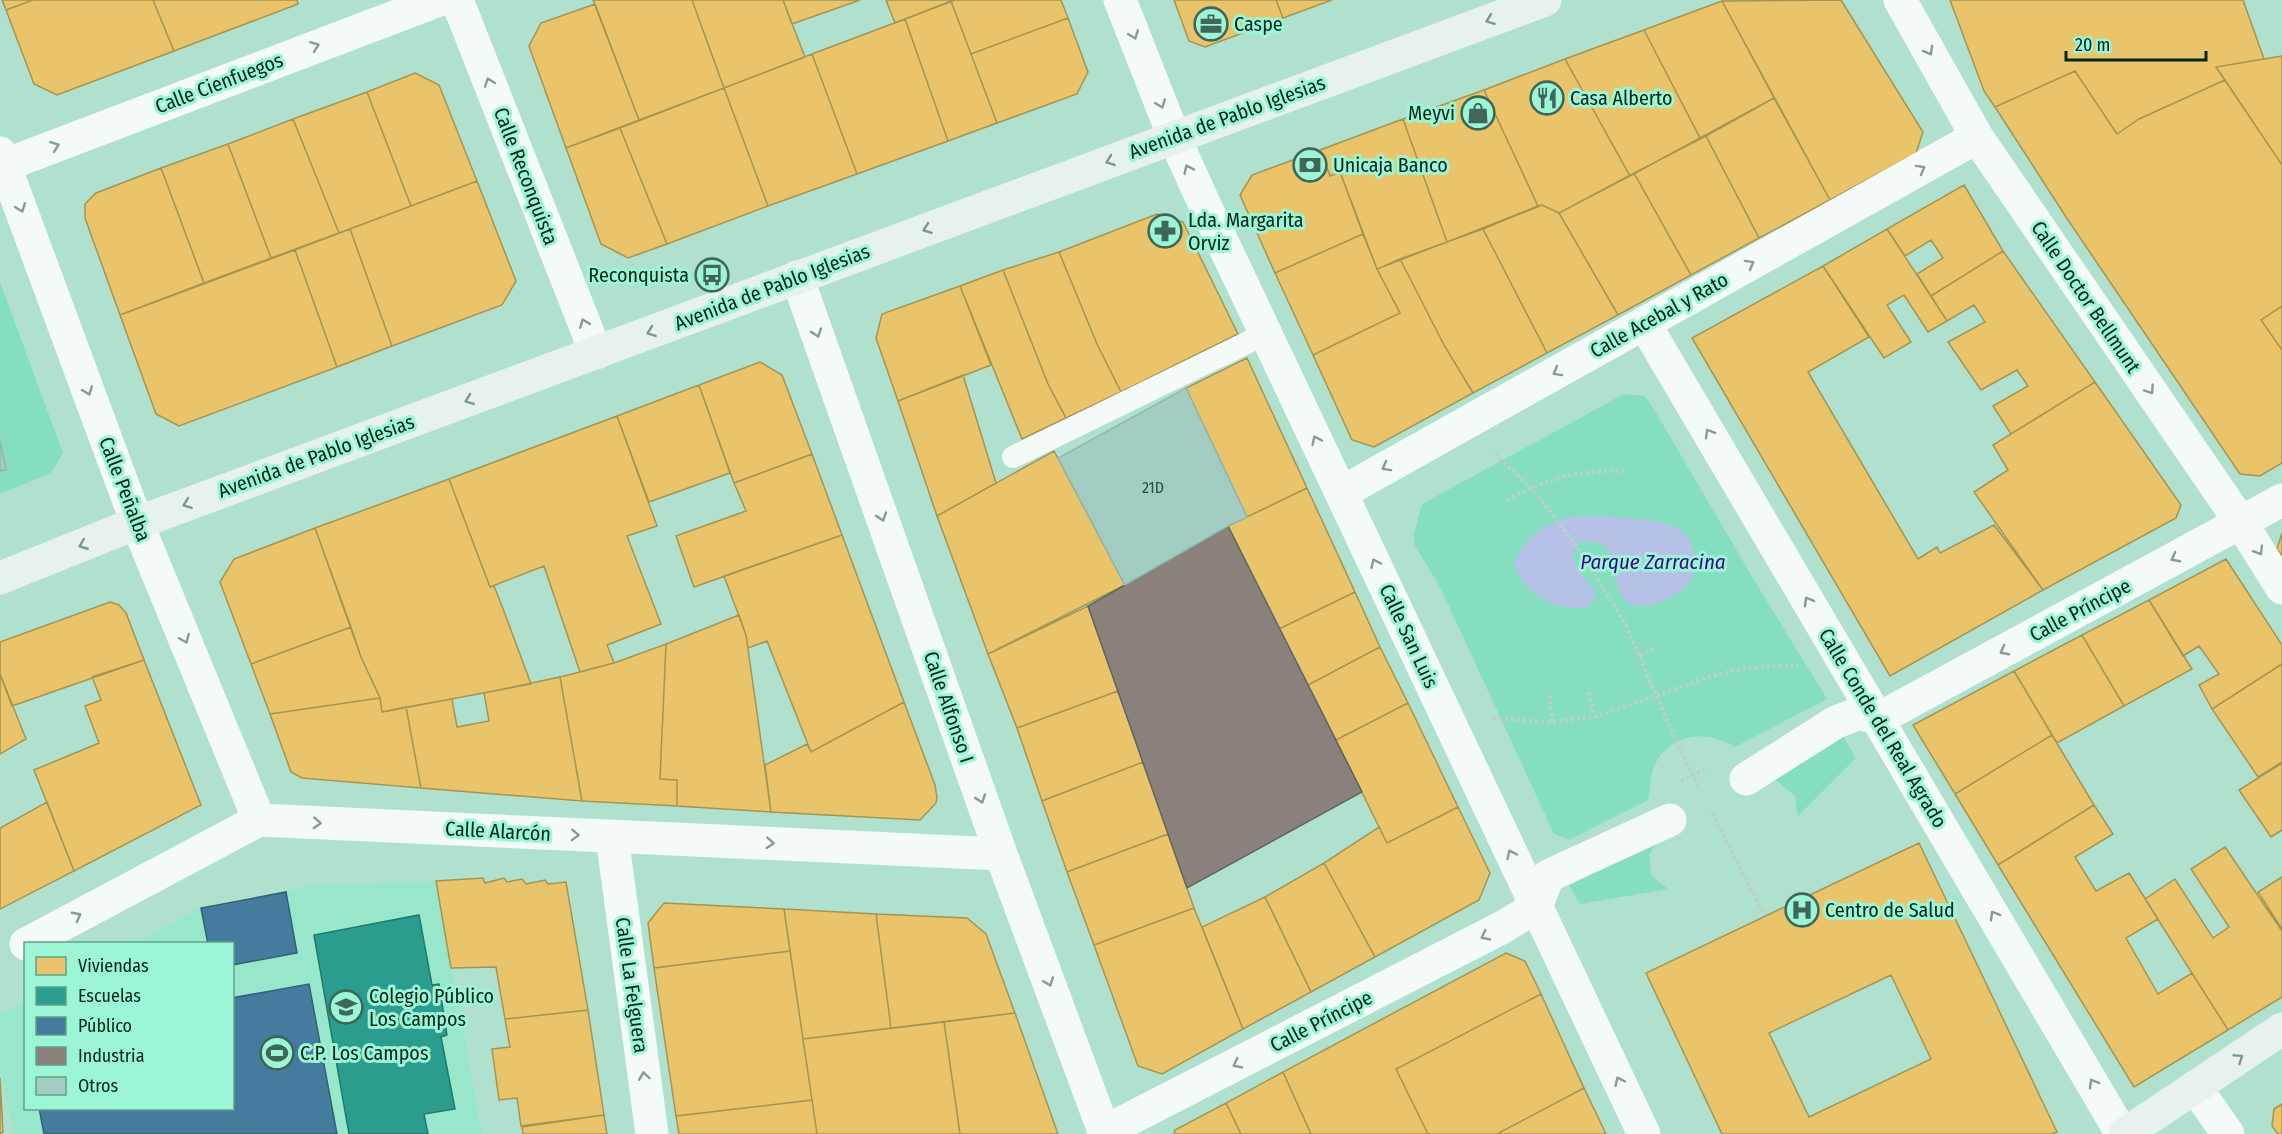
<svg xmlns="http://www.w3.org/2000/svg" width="2282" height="1134" viewBox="0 0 2282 1134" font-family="'Fira Sans Condensed',sans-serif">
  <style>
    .built { fill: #99e7cb }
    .green { fill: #86dec0 }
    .water { fill: #b6c1e8 }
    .homes { fill: #e9c46a; stroke: #a39552; stroke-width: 1.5; fill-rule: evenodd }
    .schools { fill: #2a9d8f; stroke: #1d796c; stroke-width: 1.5 }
    .public { fill: #457b9d; stroke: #306276; stroke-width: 1.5 }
    .industry { fill: #8a817c; stroke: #61665f; stroke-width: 1.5 }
    .building { fill: #a3cdc3; stroke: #8eb9af; stroke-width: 1.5 }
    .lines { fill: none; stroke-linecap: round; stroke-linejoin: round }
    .path { stroke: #becec8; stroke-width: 4; stroke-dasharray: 3 3; stroke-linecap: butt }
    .service { stroke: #f3faf8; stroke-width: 22 }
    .minor { stroke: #f3faf8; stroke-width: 33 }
    .primary { stroke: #e6f1f0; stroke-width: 33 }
    .oneway { stroke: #7e9690 }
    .oneway2 { stroke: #869b95 }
    .labels { text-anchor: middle; stroke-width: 6; stroke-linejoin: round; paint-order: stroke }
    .number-label { font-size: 16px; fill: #295045 }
    .poi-label { font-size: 20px; fill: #00261b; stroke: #9cf5d4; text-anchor: start }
    .street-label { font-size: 20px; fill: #00261b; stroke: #9cf5d4 }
    .water-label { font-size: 21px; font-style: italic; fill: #390887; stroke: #9cf5d4 }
  </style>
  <rect width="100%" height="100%" fill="#b0e1cf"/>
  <path class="built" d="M436,881L482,1134H13L0,1064V1014L25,1001L26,1108H232V944L134,943L201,908L316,885Z"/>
  <path class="green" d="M0,282L63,453L51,473L0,494Z
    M1624,394L1645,396L1655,411L1757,585L1827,699L1735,747C1706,729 1668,733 1654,767C1650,776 1650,789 1648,800L1569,840L1554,834L1440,587L1414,544V533L1422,504Z
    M1842,734L1856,758L1798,816L1795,796L1776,780L1753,784Z
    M1663,835L1649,855L1651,875L1668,889L1580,904L1569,886Z"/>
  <path class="water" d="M1575,516C1602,517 1663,515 1684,533C1696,544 1698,571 1688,584C1680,595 1651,608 1638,606C1601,601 1632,538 1582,541C1562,561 1583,573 1595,591V598L1586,608C1554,611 1525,595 1514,564C1526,533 1546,524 1575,516Z"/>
  <path class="homes" d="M2,0H33L6,10Z
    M33,0H153L174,51L57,95L34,84L6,10Z
    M153,0H297L298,4L174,51Z
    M593,0H692L724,88L639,120Z
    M692,0H783L805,57L724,88Z
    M783,0H860L792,24Z
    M886,0H955L895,23Z
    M955,0H1061L1068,18L971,54L951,1Z
    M1174,0H1276L1283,18L1205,47L1189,41Z
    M1276,0H1332L1283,18Z
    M1841,0L1923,132L1916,153L1830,200L1722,1Z
    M1950,0H2243L2264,59L2216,67L2225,80L2139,119L2117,134L2075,71L1995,107L1984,91Z
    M951,1L997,123L948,141L905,19Z
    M1722,1L1774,98L1700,138L1644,30Z
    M595,4L639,120L566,148L529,46L541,23Z
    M1068,18L1088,72L1077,94L997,123L971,54Z
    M905,19L948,141L857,174L812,54Z
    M1644,30L1700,138L1630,176L1565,59Z
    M812,54L857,174L768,206L724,88Z
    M2282,56V165L2216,67Z
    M1565,59L1630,176L1559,213L1542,205L1538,206L1484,90Z
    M2075,71L2117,134L2139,119L2225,80L2282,165V306L2261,320L2282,350V463L2260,476L2240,474L2066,217L1995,107Z
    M415,73L439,85L477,181L411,206L367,92Z
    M724,88L768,206L667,244L620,128Z
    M1484,90L1538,206L1447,242L1403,119Z
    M367,92L411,206L339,233L293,119Z
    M1774,98L1830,200L1759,238L1706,136Z
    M293,119L339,233L271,258L228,144Z
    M1403,119L1447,242L1377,269L1340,172L1330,176L1320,150Z
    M620,128L667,244L628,258L601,244L566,148Z
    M1706,136L1759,238L1691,275L1634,173Z
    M228,144L271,258L204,283L161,168Z
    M1320,150L1330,176L1340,172L1363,234L1275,273L1240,195L1252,175Z
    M161,168L204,283L120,315L85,218V204L96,193Z
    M1634,173L1691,275L1618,315L1559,213Z
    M477,181L516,281L502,305L392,346L350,229Z
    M1964,185L2003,251L1931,296L1917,274L1943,258L1931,240L1905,256L1887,229Z
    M1542,205L1559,213L1618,315L1547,353L1483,229Z
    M1157,214L1183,222L1238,334L1121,392L1097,344L1059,252Z
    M350,229L392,346L337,367L295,250Z
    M1483,229L1547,353L1473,393L1444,345L1400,259Z
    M1887,229L1947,321L1928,332L1904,295L1887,305L1911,342L1884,358L1823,266Z
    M1363,234L1377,269L1400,313L1313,355L1275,273Z
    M295,250L337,367L179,426L156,414L120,315Z
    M2003,251L2095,382L2011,434L1993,406L2028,386L2017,370L1981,390L1948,342L1985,322L1974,305L1947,321L1931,296Z
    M1059,252L1097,344L1121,392L1066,418L1048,384L1003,270Z
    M1400,259L1444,345L1473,393L1374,447L1352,440L1313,355L1400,313L1377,269Z
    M1823,266L1869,337L1808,372L1918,559L1937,547L1940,553L1994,525L2043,590L1890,676L1692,338Z
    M1003,270L1048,384L1066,418L1022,439L960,286Z
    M960,286L991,365L898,401L876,338L882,314Z
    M2282,306V350L2261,320Z
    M1247,358L1307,488L1247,517L1186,388Z
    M760,362L782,375L812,454L734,483L699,385Z
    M963,375L996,483L937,516L898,401Z
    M2095,382L2181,505L2176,518L2043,590L1974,492L2008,470L1993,445Z
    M699,385L730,473L649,502L617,416Z
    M617,416L657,526L627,536L661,624L607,645L614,663L580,672L544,566L490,587L449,479Z
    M1054,451L1125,585L988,654L937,516Z
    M812,454L842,535L694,587L676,536L746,511L734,483Z
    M449,479L490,587L494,586L502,606L531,684L382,712L380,698L361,657L315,528Z
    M1307,488L1355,592L1279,629L1228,526Z
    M315,528L351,627L251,664L220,582L234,559Z
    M2282,533V556L2277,549Z
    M842,535L904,702L811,752L767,641L748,648L746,635L724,576Z
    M2226,559L2282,645V664L2212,709L2199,685L2219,674L2199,646L2183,656L2149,600Z
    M1355,592L1380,647L1308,685L1279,629Z
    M2149,600L2192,669L2124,706L2082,635Z
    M110,602L119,605L126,613L144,660L12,706L0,674V642Z
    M1088,606L1118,691L1017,728L988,654Z
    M739,615L746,635L771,812L677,806V780L660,779L666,644Z
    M351,627L361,657L380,698L270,714L251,664Z
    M2082,635L2124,706L2057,743L2014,671Z
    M666,644L660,779L677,780V806L582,801L560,677L614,663Z
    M1380,647L1408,703L1336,740L1308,685Z
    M144,660L201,805L74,871L34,770L99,743L85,706L101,700L92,677Z
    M2282,664V762L2258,777L2212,709Z
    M2014,671L2052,735L1955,794L1913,725Z
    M0,674L26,739L0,754Z
    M560,677L582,801L421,788L406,707L452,699L457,727L489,721L484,693Z
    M1118,691L1143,762L1042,801L1017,728Z
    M380,698L382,712L406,707L421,788L302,778L291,772L270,714Z
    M904,702L935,785L937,797L936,803L920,820L771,812L765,765L807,744L811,752Z
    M1408,703L1458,807L1387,843L1336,740Z
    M2052,735L2094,805L1998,865L1955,794Z
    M1143,762L1168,834L1067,872L1042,801Z
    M2282,763V830L2271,837L2239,790Z
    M47,802L74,871L0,909V828Z
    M2094,805L2113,834L2075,857L2096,891L2129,873L2158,919L2126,938L2158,994L2192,973L2228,1030L2134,1087L1998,865Z
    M1458,807L1490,873L1479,900L1375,957L1324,863L1379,827L1387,843Z
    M1168,834L1194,908L1094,945L1067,872Z
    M1919,843L2057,1132L2052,1134H1722L1646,973ZM1891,975L1931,1059L1809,1117L1769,1033Z
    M2225,847L2282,931V997L2228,1030L2145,899L2175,879L2213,938L2229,927L2191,869Z
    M1324,863L1375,957L1311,992L1265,897Z
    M2282,877V929L2258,892Z
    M483,878L485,883L504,878L507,882L522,879L526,884L545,880L548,884L566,882L588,1010L505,1019L496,967L451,968L436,881Z
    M1265,897L1311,992L1243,1029L1202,927Z
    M664,903L784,909L790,951L654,968L648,923Z
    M1194,908L1243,1029L1162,1074L1138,1066L1094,945Z
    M784,909L876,914L891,1028L803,1039Z
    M876,914L967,918L986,934L1015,1013L891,1028Z
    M790,951L812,1100L676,1116L654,968Z
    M1506,953L1525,961L1541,994L1396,1069L1428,1134H1311L1283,1072Z
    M1541,994L1584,1088L1497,1134H1428L1396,1069Z
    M588,1010L604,1115L521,1126L517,1098L499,1100L492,1049L510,1047L505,1019Z
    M1015,1013L1058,1134H960L944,1022Z
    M944,1022L960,1134H817L803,1039Z
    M1283,1072L1311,1134H1241L1226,1103Z
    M0,1078L3,1132L0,1134Z
    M1584,1088L1606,1134H1497Z
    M812,1100L817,1134H679L676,1116Z
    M1226,1103L1241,1134H1174L1175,1130Z
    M2282,1104V1134H2278L2272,1126L2274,1109Z
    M604,1115L607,1134H523L522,1127Z"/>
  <path class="schools" d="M419,915L432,985L439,984L447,1035L441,1037L455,1109L424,1114L428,1134H349L314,935Z"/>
  <path class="public" d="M286,892L297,953L232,965V944H208L201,908Z
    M309,984L337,1134H44L39,1108H232V998Z"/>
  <path class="industry" d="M1228,526L1362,792L1187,888L1088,606Z"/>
  <path class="building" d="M1186,388L1247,517L1228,526L1125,585L1058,458Z
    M0,441L6,470L0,471Z"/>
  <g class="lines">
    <path class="path" d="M1495,454L1534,491L1553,515L1579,550L1625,623L1676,741L1700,790
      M1507,500C1550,478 1575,470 1624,471
      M1640,656L1656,647
      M1589,692L1595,717
      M1550,695L1552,722
      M1493,718L1552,722L1595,717L1712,676L1746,668L1798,665
      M1681,781L1706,768
      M1712,813L1764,913"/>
    <path class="service" d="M1013,457L1265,334"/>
    <path class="minor" d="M457,0L596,353
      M1120,0L1174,137L1203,201L1644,1134
      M1900,0L1977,137L2241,523L2282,588
      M0,153L137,523L259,820
      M0,167L439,0
      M797,277L1001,854L1105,1134
      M1644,323L2122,1134
      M1341,493L1977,137
      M1746,779L1836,722L1860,713L1878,719L2282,500
      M612,836L652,1134
      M26,944L259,820L1001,854
      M2195,1087L2228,1134
      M1104,1132L1503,927L1536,907L1548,876L1670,820"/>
    <path class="primary" d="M0,578L137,523L1545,0
      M2125,1134L2282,1029"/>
  </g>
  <defs><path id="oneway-chevron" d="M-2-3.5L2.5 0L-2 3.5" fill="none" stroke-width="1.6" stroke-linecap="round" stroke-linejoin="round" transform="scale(1.5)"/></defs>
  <g class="oneway">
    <use href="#oneway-chevron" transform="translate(1490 20) rotate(160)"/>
    <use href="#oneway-chevron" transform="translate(1110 161) rotate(160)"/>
    <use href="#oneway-chevron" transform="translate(927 229) rotate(160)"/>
    <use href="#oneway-chevron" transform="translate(651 332) rotate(160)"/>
    <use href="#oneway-chevron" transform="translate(469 400) rotate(160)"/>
    <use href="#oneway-chevron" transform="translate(187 504) rotate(160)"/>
    <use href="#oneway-chevron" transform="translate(83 545) rotate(158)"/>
    <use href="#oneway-chevron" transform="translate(2239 1058) rotate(-34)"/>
  </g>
  <g class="oneway2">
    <use href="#oneway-chevron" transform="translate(1134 35) rotate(69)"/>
    <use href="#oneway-chevron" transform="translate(315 46) rotate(-21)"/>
    <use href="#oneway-chevron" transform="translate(1929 51) rotate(61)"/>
    <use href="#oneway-chevron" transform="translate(489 82) rotate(-111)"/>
    <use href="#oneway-chevron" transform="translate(1161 104) rotate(69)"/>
    <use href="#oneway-chevron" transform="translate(55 146) rotate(-21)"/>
    <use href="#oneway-chevron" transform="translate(1188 169) rotate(-115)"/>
    <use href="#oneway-chevron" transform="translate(1921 169) rotate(-29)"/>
    <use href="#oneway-chevron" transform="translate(21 208) rotate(69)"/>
    <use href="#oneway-chevron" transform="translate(1750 264) rotate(-29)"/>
    <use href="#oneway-chevron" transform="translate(584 323) rotate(-111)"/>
    <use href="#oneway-chevron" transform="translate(817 333) rotate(71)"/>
    <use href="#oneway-chevron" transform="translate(1557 372) rotate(151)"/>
    <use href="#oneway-chevron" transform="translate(2150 390) rotate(56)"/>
    <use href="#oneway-chevron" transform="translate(88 391) rotate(70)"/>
    <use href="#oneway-chevron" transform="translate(1709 433) rotate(-120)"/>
    <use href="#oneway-chevron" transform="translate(1316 440) rotate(-115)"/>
    <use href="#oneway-chevron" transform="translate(1386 467) rotate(151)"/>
    <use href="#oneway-chevron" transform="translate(882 517) rotate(71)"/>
    <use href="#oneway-chevron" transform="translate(2259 551) rotate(58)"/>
    <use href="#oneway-chevron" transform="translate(2175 558) rotate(152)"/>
    <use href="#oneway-chevron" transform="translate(1375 563) rotate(-115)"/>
    <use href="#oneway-chevron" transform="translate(1808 601) rotate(-120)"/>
    <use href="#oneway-chevron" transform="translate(185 639) rotate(68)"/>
    <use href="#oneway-chevron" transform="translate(2004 651) rotate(152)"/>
    <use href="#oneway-chevron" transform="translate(981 799) rotate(71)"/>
    <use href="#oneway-chevron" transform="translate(317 823) rotate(3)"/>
    <use href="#oneway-chevron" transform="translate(575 835) rotate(2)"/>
    <use href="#oneway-chevron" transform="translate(770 843) rotate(3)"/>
    <use href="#oneway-chevron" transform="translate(1511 854) rotate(-115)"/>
    <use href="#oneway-chevron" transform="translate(1994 915) rotate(-120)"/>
    <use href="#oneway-chevron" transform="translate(77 916) rotate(-28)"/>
    <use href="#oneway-chevron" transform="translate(1485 936) rotate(153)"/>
    <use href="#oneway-chevron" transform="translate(1049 982) rotate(70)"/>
    <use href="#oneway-chevron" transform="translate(1237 1064) rotate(153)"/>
    <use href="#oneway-chevron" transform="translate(644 1076) rotate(-98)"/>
    <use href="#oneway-chevron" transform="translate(1619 1081) rotate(-115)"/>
    <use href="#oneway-chevron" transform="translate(2093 1083) rotate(-120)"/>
  </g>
  <defs>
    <symbol id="office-ring" viewBox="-11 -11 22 22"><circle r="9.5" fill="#9cf5d4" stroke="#3e675a" stroke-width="1.5"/><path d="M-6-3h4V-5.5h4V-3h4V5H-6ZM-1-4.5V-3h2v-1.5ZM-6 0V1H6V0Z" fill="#3e675a"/></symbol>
    <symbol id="restaurant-ring" viewBox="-11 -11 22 22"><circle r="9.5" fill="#9cf5d4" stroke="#3e675a" stroke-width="1.5"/><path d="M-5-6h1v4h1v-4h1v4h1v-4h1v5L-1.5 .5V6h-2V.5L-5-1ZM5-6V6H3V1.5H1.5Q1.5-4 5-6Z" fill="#3e675a"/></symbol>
    <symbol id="shop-ring" viewBox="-11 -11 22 22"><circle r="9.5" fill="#9cf5d4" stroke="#3e675a" stroke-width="1.5"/><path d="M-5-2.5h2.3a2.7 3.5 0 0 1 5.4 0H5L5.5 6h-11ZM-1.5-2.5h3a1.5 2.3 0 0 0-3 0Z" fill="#3e675a"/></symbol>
    <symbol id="bank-ring" viewBox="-11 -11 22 22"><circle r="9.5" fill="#9cf5d4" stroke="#3e675a" stroke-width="1.5"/><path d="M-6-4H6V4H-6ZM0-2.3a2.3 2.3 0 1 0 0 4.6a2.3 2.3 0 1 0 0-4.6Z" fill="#3e675a"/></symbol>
    <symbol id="pharmacy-ring" viewBox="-11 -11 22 22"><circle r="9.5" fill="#9cf5d4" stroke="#3e675a" stroke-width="1.5"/><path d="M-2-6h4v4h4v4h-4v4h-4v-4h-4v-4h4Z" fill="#3e675a"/></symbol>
    <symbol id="bus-ring" viewBox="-11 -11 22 22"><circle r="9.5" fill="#9cf5d4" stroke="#3e675a" stroke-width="1.5"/><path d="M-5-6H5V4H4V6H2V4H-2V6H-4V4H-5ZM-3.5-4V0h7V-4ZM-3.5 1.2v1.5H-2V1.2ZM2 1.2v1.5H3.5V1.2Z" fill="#3e675a"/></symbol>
    <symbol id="hospital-ring" viewBox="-11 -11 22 22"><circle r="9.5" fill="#9cf5d4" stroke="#3e675a" stroke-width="1.5"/><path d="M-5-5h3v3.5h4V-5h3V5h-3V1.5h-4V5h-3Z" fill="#3e675a"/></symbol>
    <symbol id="school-ring" viewBox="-11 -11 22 22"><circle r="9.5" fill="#9cf5d4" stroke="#3e675a" stroke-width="1.5"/><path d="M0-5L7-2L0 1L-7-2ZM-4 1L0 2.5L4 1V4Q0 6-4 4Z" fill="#3e675a"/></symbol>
    <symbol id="stadium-ring" viewBox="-11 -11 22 22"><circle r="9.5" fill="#9cf5d4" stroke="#3e675a" stroke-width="1.5"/><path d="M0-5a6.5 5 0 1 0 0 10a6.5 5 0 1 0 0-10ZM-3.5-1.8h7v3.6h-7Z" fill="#3e675a"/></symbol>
  </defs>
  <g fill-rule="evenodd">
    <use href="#office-ring" x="1192" y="5" width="38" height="38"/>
    <use href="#restaurant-ring" x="1528" y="79" width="38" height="38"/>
    <use href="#shop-ring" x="1459" y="94" width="38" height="38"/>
    <use href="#bank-ring" x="1291" y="146" width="38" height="38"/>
    <use href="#pharmacy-ring" x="1146" y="212" width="38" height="38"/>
    <use href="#bus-ring" x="693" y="256" width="38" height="38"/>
    <use href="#hospital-ring" x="1783" y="891" width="38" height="38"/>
    <use href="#school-ring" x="327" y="988" width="38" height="38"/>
    <use href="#stadium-ring" x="258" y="1034" width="38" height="38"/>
  </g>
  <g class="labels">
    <g class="number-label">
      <text x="1153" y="493">21D</text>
    </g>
    <g class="poi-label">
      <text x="1234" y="31">Caspe</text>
      <text x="1570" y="105">Casa Alberto</text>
      <text x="1455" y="120" text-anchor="end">Meyvi</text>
      <text x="1333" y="172">Unicaja Banco</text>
      <text x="1188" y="227">Lda. Margarita<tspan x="1188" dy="23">Orviz</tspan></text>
      <text x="689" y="282" text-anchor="end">Reconquista</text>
      <text x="1825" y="917">Centro de Salud</text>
      <text x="369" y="1003">Colegio Público<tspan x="369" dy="23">Los Campos</tspan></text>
      <text x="300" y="1060">C.P. Los Campos</text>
    </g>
    <g class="street-label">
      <text transform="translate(219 83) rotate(-21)" y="7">Calle Cienfuegos</text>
      <text transform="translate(1227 117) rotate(-20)" y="7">Avenida de Pablo Iglesias</text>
      <text transform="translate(526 176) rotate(69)" y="7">Calle Reconquista</text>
      <text transform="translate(772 287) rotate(-21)" y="7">Avenida de Pablo Iglesias</text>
      <text transform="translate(2086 297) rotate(56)" y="7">Calle Doctor Bellmunt</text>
      <text transform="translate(1659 315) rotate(-29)" y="7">Calle Acebal y Rato</text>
      <text transform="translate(316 456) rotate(-20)" y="7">Avenida de Pablo Iglesias</text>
      <text transform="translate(125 489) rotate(69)" y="7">Calle Peñalba</text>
      <text transform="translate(2080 610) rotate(-28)" y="7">Calle Príncipe</text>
      <text transform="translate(1409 636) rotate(65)" y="7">Calle San Luis</text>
      <text transform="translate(949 707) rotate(71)" y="7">Calle Alfonso I</text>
      <text transform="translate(1883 728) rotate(59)" y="7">Calle Conde del Real Agrado</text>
      <text transform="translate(498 831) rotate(3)" y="7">Calle Alarcón</text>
      <text transform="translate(632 985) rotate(82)" y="7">Calle La Felguera</text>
      <text transform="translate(1321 1021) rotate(-27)" y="7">Calle Príncipe</text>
    </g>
    <g class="water-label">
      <text x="1653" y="569">Parque Zarracina</text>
    </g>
  </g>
  <rect x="24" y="942" width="210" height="168" fill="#9cf5d4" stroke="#5ea28a" stroke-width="1.5"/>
  <rect x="36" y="957" width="30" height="18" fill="#e9c46a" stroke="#5ea28a" stroke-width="1.5"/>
  <text x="78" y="972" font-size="18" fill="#00261b">Viviendas</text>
  <rect x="36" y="987" width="30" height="18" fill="#2a9d8f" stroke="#5ea28a" stroke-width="1.5"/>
  <text x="78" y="1002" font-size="18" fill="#00261b">Escuelas</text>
  <rect x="36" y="1017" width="30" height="18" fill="#457b9d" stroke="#5ea28a" stroke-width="1.5"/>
  <text x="78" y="1032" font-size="18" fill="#00261b">Público</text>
  <rect x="36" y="1047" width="30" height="18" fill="#8a817c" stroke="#5ea28a" stroke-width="1.5"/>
  <text x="78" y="1062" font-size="18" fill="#00261b">Industria</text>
  <rect x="36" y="1077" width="30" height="18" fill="#a3cdc3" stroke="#5ea28a" stroke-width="1.5"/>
  <text x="78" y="1092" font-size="18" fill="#00261b">Otros</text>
  <path d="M2066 51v9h140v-9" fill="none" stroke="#00261b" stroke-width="3"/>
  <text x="2075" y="51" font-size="18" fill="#00261b" stroke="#9cf5d4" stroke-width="4.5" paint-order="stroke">20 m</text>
</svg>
